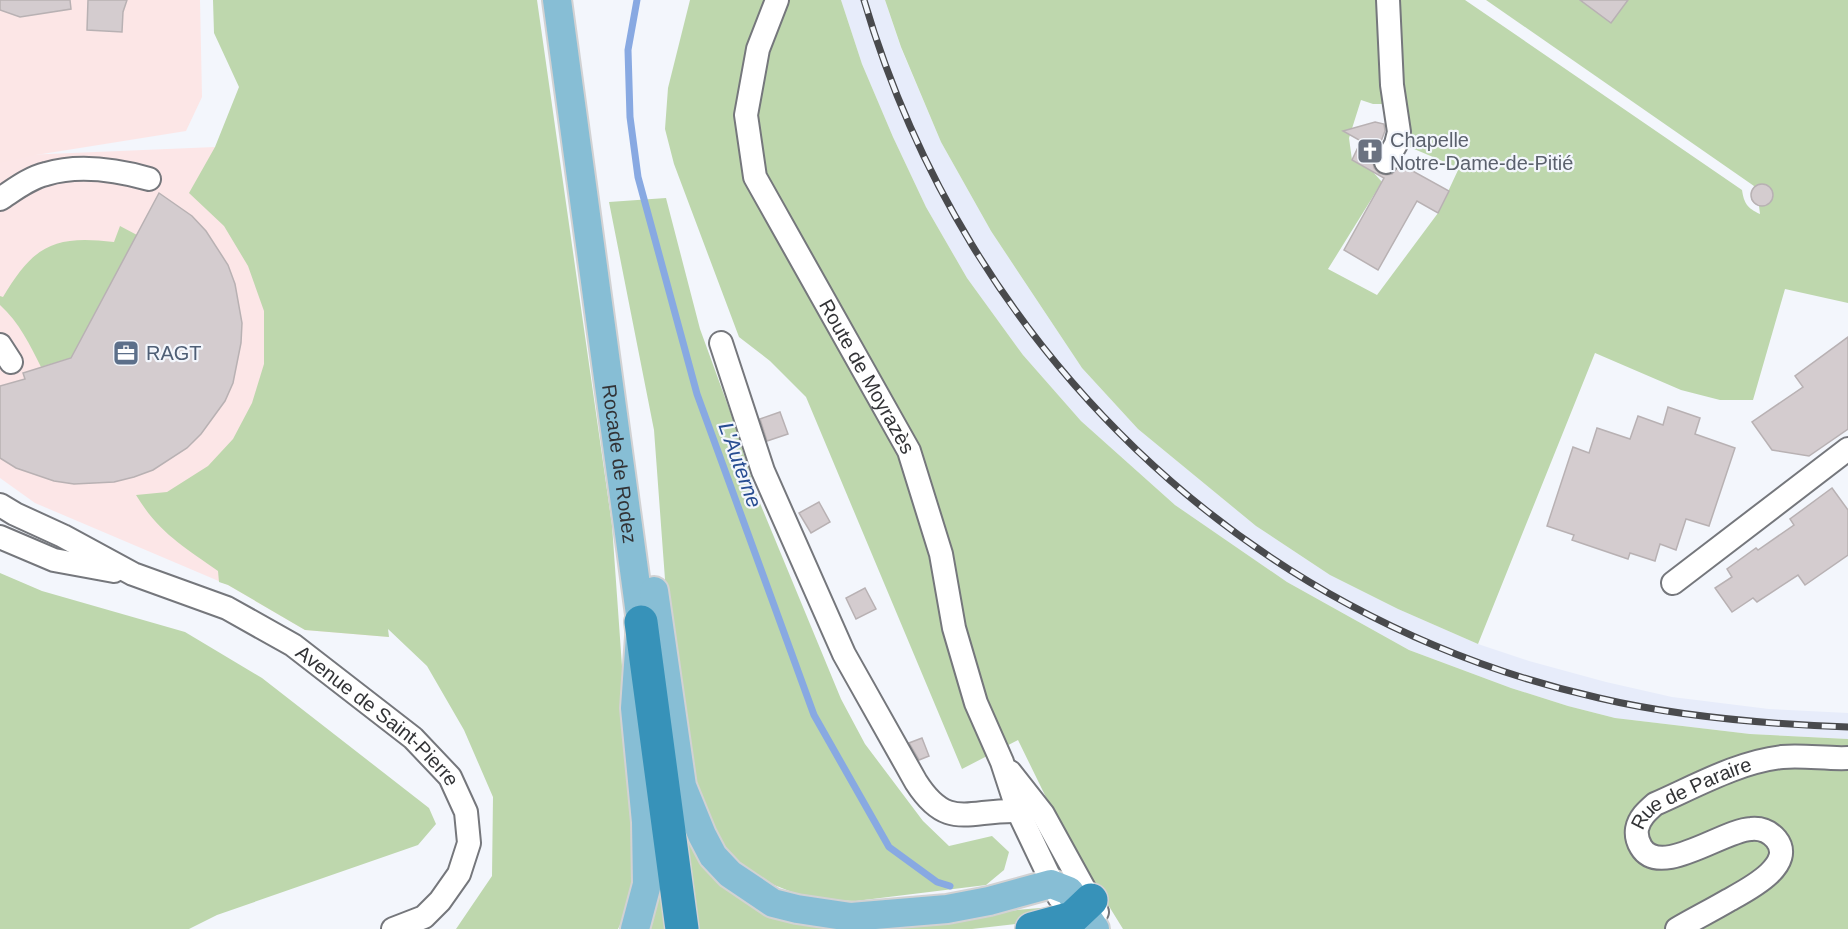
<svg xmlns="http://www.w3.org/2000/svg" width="1848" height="929" viewBox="0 0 1848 929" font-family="Helvetica,sans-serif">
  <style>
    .built { fill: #e7ecfa }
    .industrial { fill: #fce6e7 }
    .education { fill: #fce6e6 }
    .green { fill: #bed7ad }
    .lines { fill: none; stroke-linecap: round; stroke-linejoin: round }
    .stream { stroke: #88a9e2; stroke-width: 7 }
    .building { fill: #d4cccf; stroke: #b8b1b3; stroke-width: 1.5 }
    .minor-casing { stroke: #75777c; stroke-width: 26 }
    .major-casing { stroke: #d2d2d3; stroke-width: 32 }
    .highway-casing { stroke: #d2d2d3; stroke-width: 36 }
    .minor { stroke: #fff; stroke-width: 22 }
    .major { stroke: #87bed5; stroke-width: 28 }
    .highway { stroke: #3792b9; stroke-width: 33 }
    .rail-casing { stroke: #494a4d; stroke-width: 7 }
    .rail { stroke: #f3f6fc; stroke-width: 4.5; stroke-dasharray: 14; stroke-linecap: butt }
    .labels { text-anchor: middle; stroke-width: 4.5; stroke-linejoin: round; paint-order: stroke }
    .worship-label { font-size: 20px; fill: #5b616d; stroke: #f3f6fc; text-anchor: start }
    .service-label { font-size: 20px; fill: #4e5e75; stroke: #f3f6fc; text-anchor: start }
    .street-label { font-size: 20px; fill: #323336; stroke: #f3f6fc }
    .water-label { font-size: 21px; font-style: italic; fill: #264c91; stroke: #f3f6fc }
  </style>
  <rect width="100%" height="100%" fill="#f3f6fc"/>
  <path class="built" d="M841,0H885L901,48L941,142L991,231L1082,368L1138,429L1256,526L1330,575L1398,609L1478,644L1529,661L1606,682L1672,697L1769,709L1848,713V739L1750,734L1615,718L1568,706L1511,688L1409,650L1287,582L1175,505L1081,421L1023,355L967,278L926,207L893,137L862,64Z"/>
  <path class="industrial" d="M215,147L389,637L305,630L228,585L35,503L0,478V156Z"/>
  <path class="education" d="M0,0H200L202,97L186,131L36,155L0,163Z"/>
  <path class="green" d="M213,0H537L612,525L635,850C633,878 632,904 618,929H456L492,876L493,797L464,730L427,666L388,629L389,637L305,630L228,585L219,582L218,571C183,546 159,533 136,495L167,492L208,466L233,439L252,403L264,364V311L248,266L224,226L189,193L215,147L239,87L214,33Z
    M690,0H841L862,64L893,137L926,207L967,278L1023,355L1081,421L1175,505L1287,582L1409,650L1511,688L1568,706L1615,718L1750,734L1848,739V929H1123L1062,830L1018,740L962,769L806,397L770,361L739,337L674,164L665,129L668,88Z
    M885,0H1380L1384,96L1382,104H1373L1361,100L1349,138L1352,160L1373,172L1382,182L1328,269L1377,295L1438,213L1459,168L1407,146L1406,98L1397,83L1395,0H1465L1742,190C1744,203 1747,208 1760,214L1759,206L1754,203L1751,199L1754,186L1486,0H1848V303L1785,289L1753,400H1720L1681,390L1595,353L1478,644L1398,609L1330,575L1256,526L1138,429L1082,368L991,231L941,142L901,47Z
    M666,198L700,329L731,414L757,496L841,699L865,744L923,821L949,846L992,836L1009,852L1004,870L986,885L856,901L825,900L802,896L759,879L737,864L718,842L697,793L668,620L654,430L609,202Z
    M120,226L137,235L71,358L41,367C30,345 19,322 0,305V296L3,297C34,245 54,235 114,242Z
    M0,573L42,591L185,632L262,678L429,808L436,824L418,845L217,915L189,929H0Z
    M687,836L768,911L994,912L1052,907L1041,921L972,929H698L685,837Z
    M662,883L668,929H643Z"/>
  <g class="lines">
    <path class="stream" d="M637,0L628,50L630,117L638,177L697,394L814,715L889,847L937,882L950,886"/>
  </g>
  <path class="building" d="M0,0H70L71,9L20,17L0,10Z
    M88,0H127L123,12L122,32L87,30Z
    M1580,0H1628L1611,23Z
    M1375,122L1384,124L1385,131L1373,162L1374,168L1379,173L1386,175L1392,174L1400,164L1449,191L1438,213L1417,201L1378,270L1344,250L1384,178L1352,160L1361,141L1343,131Z
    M1751 195a11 11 0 1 1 22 0a11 11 0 1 1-22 0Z
    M159,193L192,216L206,231L228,265L235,284L242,323L241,343L233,383L225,401L201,434L187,448L153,470L134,477L114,482L74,484L54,481L16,468L0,458V386L25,379L23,373L71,358Z
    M1848,337V429L1809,456L1772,450L1752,422L1803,387L1795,376Z
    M1668,407L1700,418L1695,434L1735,448L1709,526L1686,519L1676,550L1660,544L1655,561L1630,553L1628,559L1572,540L1574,535L1547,526L1573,447L1589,453L1597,428L1630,439L1638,416L1663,425Z
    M780,412L788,434L767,441L760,419Z
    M1832,488L1848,510V555L1805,585L1798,575L1757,602L1753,598L1732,612L1715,588L1732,577L1727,569L1756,548L1758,550L1794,525L1790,519Z
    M819,502L830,522L811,533L799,513Z
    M865,588L876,609L856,619L846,598Z
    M922,738L929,756L919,760L909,743Z"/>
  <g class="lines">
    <defs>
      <g id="minor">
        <path id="s1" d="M777,0L758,49L746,115L755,177L909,451L941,554L954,628L976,703L1002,762L1018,811L1059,897"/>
        <path d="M1386,162L1396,144L1399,132L1392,85L1388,0"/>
        <path d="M0,199C14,190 29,178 46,174C79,164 117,170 149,179"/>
        <path d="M721,343L763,471L844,654L916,782C948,832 969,809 1018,811"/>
        <path d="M0,345L11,362"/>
        <path id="s2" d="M0,505L15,514L63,536L133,574L227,608L293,645L413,738L450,777L466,812L469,843L459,874L440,901L424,917L393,929"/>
        <path d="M0,537L54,560L114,571"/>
        <path d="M1673,583L1848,449"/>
        <path d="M1010,772L1043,814L1097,912"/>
        <path id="s3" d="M1677,929C1694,919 1712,910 1729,900C1747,890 1797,865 1776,839C1769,831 1761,828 1751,829C1723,830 1660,879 1641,847C1638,842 1636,836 1637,829C1639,818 1647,811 1655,804C1696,786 1738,762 1782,757C1804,755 1826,759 1848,758"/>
      </g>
      <g id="major">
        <path id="s4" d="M557,0L641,622L635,708L646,822L647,884L635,929"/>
        <path d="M654,591L682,786L702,835L713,856L730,874L773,903L797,909L851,917L947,909L989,901L1051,884L1069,891L1095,929"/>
      </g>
      <path id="highway" d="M641,622L682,929
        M1032,929L1072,918L1091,900"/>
    </defs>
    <use href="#minor" class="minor-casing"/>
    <use href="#major" class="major-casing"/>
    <use href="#highway" class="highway-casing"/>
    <use href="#minor" class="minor"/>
    <use href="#major" class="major"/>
    <use href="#highway" class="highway"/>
    <defs>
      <path id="rail" d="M864,0C966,348 1243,618 1599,698C1680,717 1765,724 1848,727"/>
    </defs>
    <use href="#rail" class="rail-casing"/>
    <use href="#rail" class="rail"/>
  </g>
  <defs>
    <symbol id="church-square" viewBox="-11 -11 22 22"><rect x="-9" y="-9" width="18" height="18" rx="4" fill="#6b7280" stroke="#f3f6fc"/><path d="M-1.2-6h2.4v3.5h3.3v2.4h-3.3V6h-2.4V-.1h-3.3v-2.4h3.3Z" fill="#fff"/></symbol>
    <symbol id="office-square" viewBox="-11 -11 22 22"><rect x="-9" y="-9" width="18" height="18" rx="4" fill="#5c6f8a" stroke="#f3f6fc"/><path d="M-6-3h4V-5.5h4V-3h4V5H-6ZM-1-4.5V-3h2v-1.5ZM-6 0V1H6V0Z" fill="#fff"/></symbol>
  </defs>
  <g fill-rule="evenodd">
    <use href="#church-square" x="1355" y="136" width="30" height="30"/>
    <use href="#office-square" x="111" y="338" width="30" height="30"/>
  </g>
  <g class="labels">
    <g class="worship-label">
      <text x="1390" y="147">Chapelle<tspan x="1390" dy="23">Notre-Dame-de-Pitié</tspan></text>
    </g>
    <g class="service-label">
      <text x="146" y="360">RAGT</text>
    </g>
    <g class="street-label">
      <text dy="7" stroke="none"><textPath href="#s1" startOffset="411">Route de Moyrazès</textPath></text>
      <text dy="7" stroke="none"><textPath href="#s4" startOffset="468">Rocade de Rodez</textPath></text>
      <text dy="7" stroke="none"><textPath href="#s2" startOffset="436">Avenue de Saint-Pierre</textPath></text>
      <text dy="7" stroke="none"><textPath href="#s3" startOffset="381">Rue de Paraire</textPath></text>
    </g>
    <g class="water-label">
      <text transform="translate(740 465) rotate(70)" y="7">L'Auterne</text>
    </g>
  </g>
</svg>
